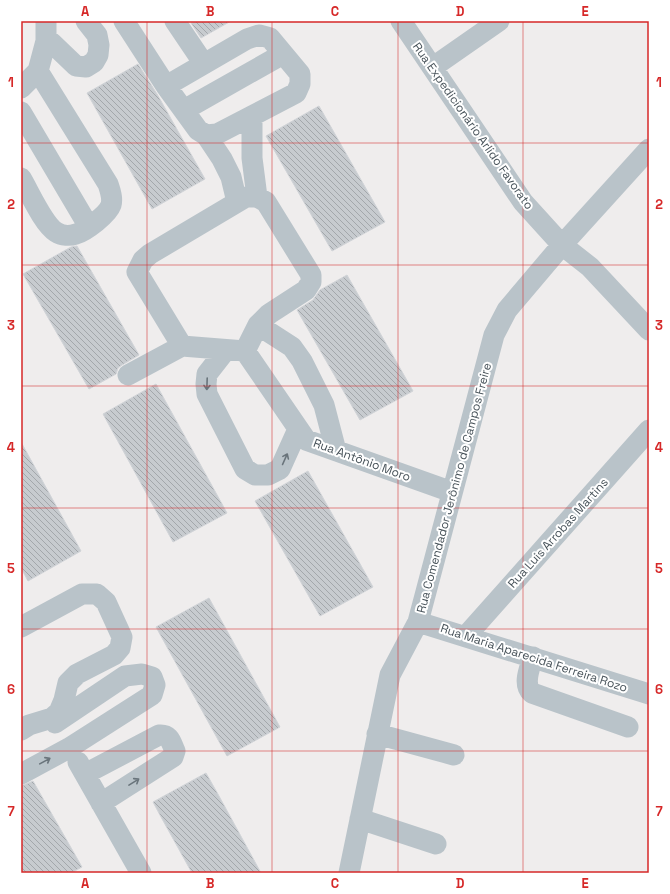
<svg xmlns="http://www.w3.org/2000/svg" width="670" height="894" viewBox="0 0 670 894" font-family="'Space Grotesk',sans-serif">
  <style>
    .building { fill: url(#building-back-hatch); stroke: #d1d4d8 }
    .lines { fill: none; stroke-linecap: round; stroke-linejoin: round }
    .minor { stroke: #b9c3c9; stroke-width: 21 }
    .oneway { stroke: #69747b }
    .grid { fill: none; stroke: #d62828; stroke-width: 1; stroke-opacity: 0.55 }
    .labels { text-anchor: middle; stroke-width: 4; stroke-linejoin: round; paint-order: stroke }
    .street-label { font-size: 12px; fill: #475259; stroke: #fff }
    .neatline { fill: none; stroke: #d62828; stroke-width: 1.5 }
    .grid-label { font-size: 13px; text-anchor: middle; font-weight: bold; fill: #d62828 }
  </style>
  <defs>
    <pattern id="building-back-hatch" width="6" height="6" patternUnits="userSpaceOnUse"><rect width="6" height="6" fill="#c7cbcf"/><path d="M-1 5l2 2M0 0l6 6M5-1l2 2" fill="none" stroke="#a3a7ab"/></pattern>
  </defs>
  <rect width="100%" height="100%" fill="#efeded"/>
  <path class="building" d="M195,21H231L201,38L191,23Z
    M138,64L157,94L205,179L152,209L87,93Z
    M319,106L385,222L332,251L266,136Z
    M77,246L139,355L122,365L118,368L116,374L89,389L23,274L71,247Z
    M347,275L413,391L360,420L297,310L313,300L320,290Z
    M156,384L227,513L173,542L103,414Z
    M21,442L81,551L28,581L21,568Z
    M308,471L373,587L320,616L255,501Z
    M209,598L280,727L227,756L156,627Z
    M206,773L219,796L261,873H192L161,817L153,802Z
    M33,781L82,867L71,873H21V786Z"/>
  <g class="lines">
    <path class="minor" d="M124,21L166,86L198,130L206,135L217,134L296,93L300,84V74L270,38L259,35L247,39L166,86
      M175,21L204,64
      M401,21L523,202L562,245L590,267L649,330
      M46,41L52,43L76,66L86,67L94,62L98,55L99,45L97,35L86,21
      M433,67L499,21
      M21,88L38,71L46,41V21
      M184,110L283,54
      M21,112L89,227
      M252,116V158L257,197
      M206,135L222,159L231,177L237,202
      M21,178C29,191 43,224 56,232C62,236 70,236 76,234C86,231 108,214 111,205C113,198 110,190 108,184L38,71
      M246,197H257L266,202L311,275V282L306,290L269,314L258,325L245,351L182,346L137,272L143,260L150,254Z
      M258,325L292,347L302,361L324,405L336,451
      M225,351L207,374L206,384L207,394L245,469L255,475H268L280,469L298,429
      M245,351L306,440L452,492
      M128,375L182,346
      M418,622L649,694
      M21,627L82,594H97L106,602L122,637L120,648L114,655L77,674L68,683L64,700L59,712L52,718L29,725L21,730
      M466,636L649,430
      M533,657C530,668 522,684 532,693L628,727
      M377,734L454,755
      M78,762L141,873
      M21,774L69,748L152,695L155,685L152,677L142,674L125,676L55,723
      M85,774L159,735C170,734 171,742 175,751L173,757L101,803
      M360,819L436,844
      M349,873L390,675L418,622L494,335L507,310L562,245L649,149"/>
  </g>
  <defs><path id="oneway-shaft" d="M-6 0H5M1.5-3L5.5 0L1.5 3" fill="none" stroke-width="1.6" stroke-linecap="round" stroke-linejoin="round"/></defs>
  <g class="oneway">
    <use href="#oneway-shaft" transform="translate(207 384) rotate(92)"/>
    <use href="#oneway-shaft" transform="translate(285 459) rotate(-66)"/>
    <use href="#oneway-shaft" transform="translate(45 761) rotate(-29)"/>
    <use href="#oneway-shaft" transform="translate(134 782) rotate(-32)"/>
  </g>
  <path class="grid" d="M147,21V873M272,21V873M398,21V873M523,21V873M21,143H649M21,265H649M21,386H649M21,508H649M21,629H649M21,751H649"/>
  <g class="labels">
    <g class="street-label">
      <text transform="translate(473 126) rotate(55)" y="4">Rua Expedicionário Arlido Favorato</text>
      <text transform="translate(362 460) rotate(20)" y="4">Rua Antônio Moro</text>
      <text transform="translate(454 488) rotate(-75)" y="4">Rua Comendador Jerônimo de Campos Freire</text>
      <text transform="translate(558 533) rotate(-48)" y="4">Rua Luis Arrobas Martins</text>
      <text transform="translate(534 658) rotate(18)" y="4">Rua Maria Aparecida Ferreira Rozo</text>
    </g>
  </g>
  <rect width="670" height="894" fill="none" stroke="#ffffff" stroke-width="44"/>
  <rect x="22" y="22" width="626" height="850" class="neatline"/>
  <g class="grid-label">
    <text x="85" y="16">A</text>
    <text x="210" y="16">B</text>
    <text x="335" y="16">C</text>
    <text x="460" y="16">D</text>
    <text x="585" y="16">E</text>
    <text x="11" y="87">1</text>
    <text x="659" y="87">1</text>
    <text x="11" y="209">2</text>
    <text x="659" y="209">2</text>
    <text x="11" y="330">3</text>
    <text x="659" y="330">3</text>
    <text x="11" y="452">4</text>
    <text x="659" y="452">4</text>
    <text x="11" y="573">5</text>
    <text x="659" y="573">5</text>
    <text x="11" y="694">6</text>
    <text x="659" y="694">6</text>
    <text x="11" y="816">7</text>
    <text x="659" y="816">7</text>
    <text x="85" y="888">A</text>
    <text x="210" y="888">B</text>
    <text x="335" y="888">C</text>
    <text x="460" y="888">D</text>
    <text x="585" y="888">E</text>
  </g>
</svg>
